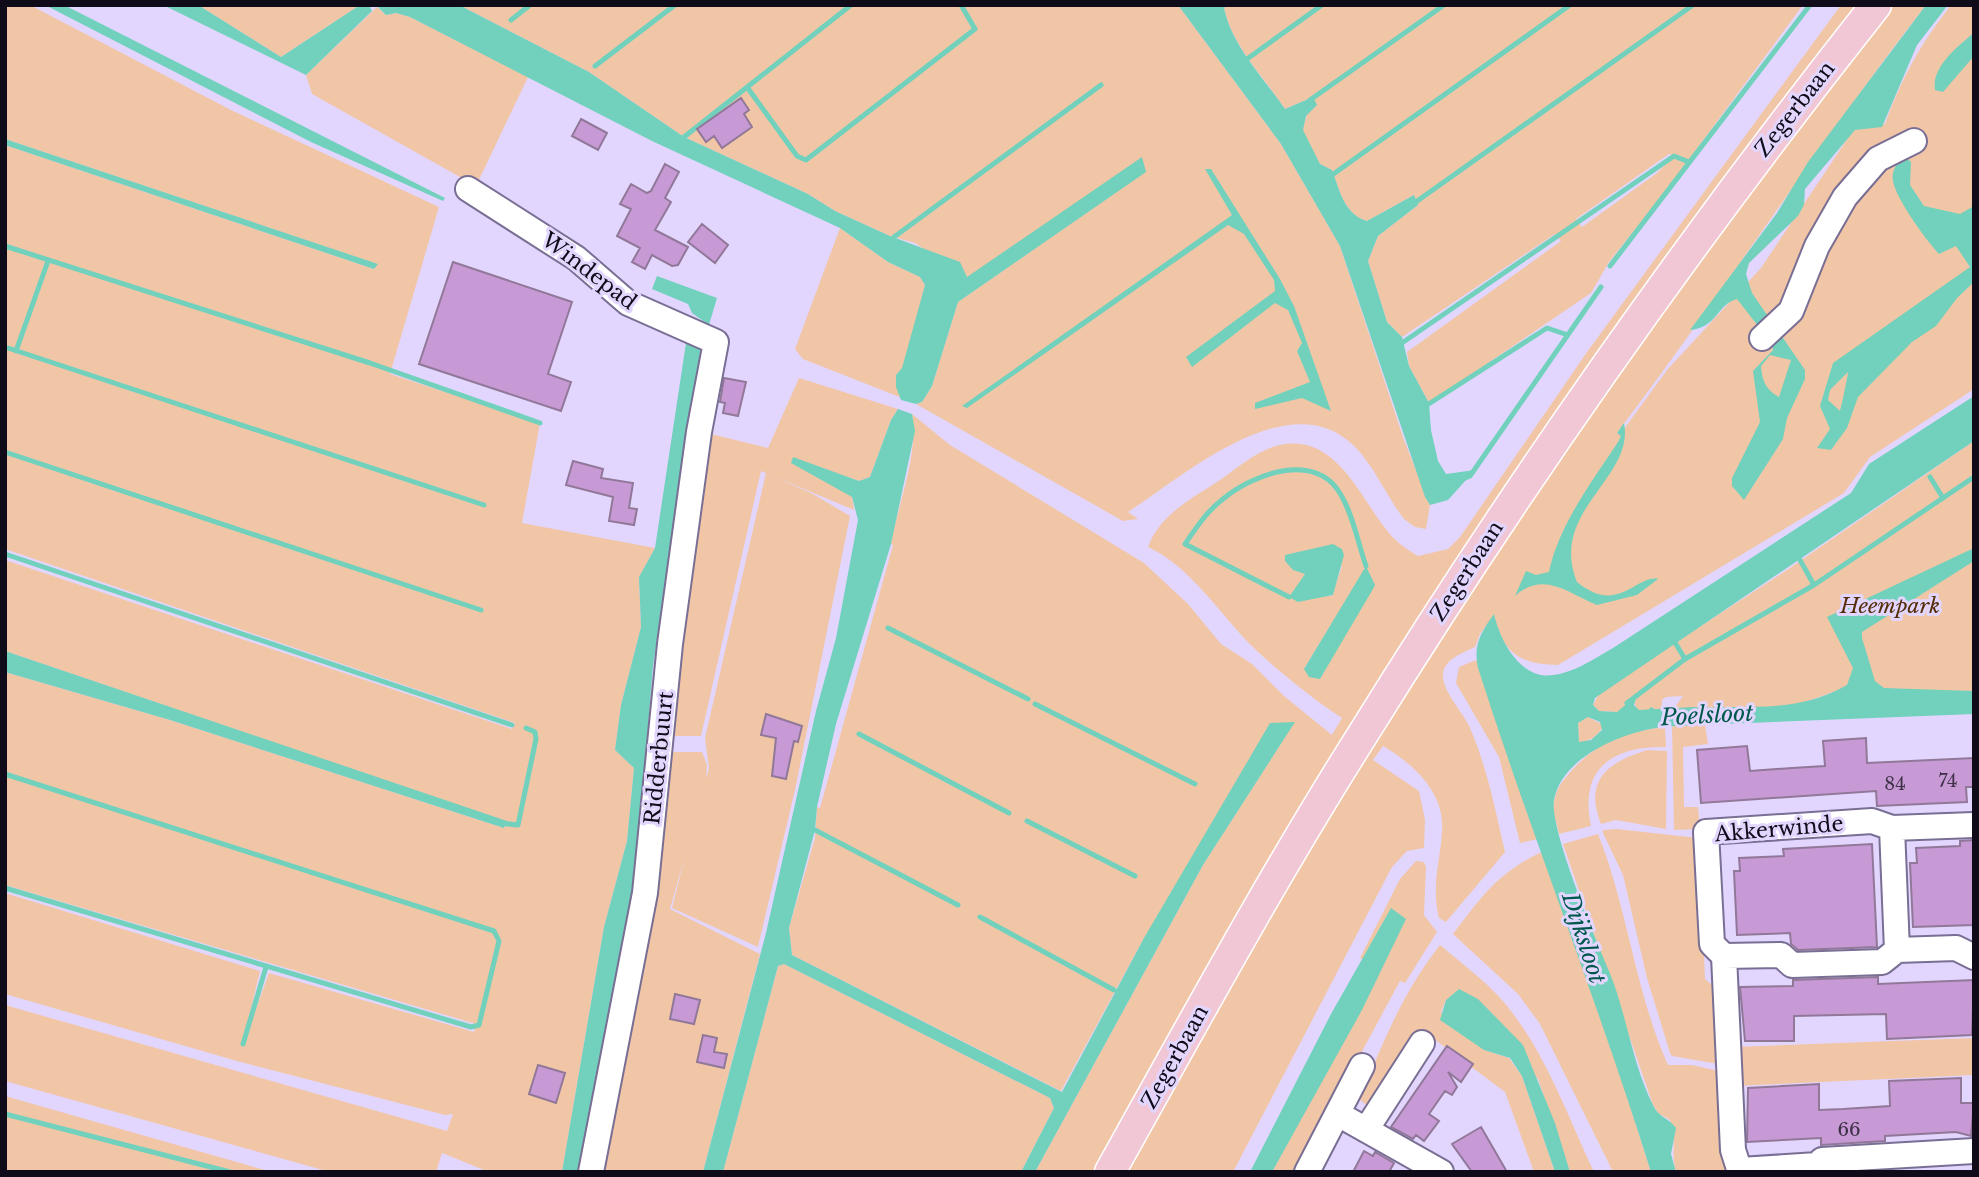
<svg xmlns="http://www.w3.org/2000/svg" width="1979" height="1177" viewBox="0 0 1979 1177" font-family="'Libre Baskerville',serif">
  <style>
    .green { fill: #f1c6a6; fill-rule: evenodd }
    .water { fill: #71d1bd; fill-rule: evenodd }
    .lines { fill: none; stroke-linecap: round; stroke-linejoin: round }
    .stream { stroke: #71d1bd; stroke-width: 5 }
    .canal { stroke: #71d1bd; stroke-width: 18 }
    .building { fill: #c89ad5; stroke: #917899; stroke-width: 2 }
    .minor-casing { stroke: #796e93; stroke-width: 28 }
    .major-casing { stroke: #fff; stroke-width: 33 }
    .minor { stroke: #fff; stroke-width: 24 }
    .major { stroke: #f2c7d5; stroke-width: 30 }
    .labels { text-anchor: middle; stroke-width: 6; stroke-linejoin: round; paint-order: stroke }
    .number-label { font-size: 18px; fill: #3d2f47 }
    .street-label { font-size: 21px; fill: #0f0b18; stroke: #e2d6ff }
    .park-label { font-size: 21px; font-style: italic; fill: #542c05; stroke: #e2d6ff }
    .water-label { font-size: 23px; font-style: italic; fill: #00584c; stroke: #e2d6ff }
  </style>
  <rect width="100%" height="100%" fill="#e2d6ff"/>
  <path class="green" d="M5,5H30L231,110L439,207L390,374L540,423L522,523L655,548L639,577L641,627L621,705L615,750L634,768L627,841L604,927L562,1172H489L442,1153L436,1172H330L5,1081V1005L447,1131L453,1114L445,1115L237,1061L5,994V893L260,971L242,1047L269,973L474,1032L476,1024L5,885V672L170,720L504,828L507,822L5,651V560L512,729L515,723L5,549V145L374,269L377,264L5,139Z
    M198,5H360L281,57Z
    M459,5H1178L1281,144L1340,246L1404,440L1430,505L1426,529L1415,527L1404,519C1387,497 1372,462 1352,444C1287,384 1184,476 1128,512L1138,519L1123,521L916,404L922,402L932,386L958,302L1145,172L967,278L915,243L890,236L835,211L808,194L684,137L589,72Z
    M1228,5H1803L1690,158L1688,160L1669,154L1576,219L1582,227L1657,173L1673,157L1688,163L1609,262L1591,293L1429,403L1409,366L1407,352L1561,241L1555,234L1402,337L1387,322L1368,261L1378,236L1418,205L1414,195L1367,221C1344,214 1340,191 1332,170L1320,164L1302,130L1313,97L1285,109C1264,77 1232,46 1224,8Z
    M1841,5H1860L1676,252L1099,1172H1035L1203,865L1294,723L1144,938L1061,1091L792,955L789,928L815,838L817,807L820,808L893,545L891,544C898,503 919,455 912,414L950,445L1144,563L1188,604L1221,644L1252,664L1284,696L1332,735L1342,718C1312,698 1283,675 1257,651C1221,617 1193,568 1148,547C1159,515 1194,497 1220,480C1239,467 1258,450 1280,445C1337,433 1361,500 1389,533C1397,543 1408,550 1418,556L1448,549L1460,537L1587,352ZM1342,566L1332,596L1289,597L1306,578L1303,571ZM1366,567L1336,650L1320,679L1304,669Z
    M1887,5H1926C1818,144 1724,292 1617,433H1621L1667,370L1761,268L1854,129L1885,124C1902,77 1920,45 1951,5H1974V389L1870,457L1844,493L1558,665C1519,664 1503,653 1494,615L1480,634L1475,647C1463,653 1446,658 1443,673C1441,690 1462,711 1469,726C1487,766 1495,809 1505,852L1446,922L1439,918C1431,885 1440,864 1442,831C1445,792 1413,764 1383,746L1373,760L1419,791L1425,820L1424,848L1407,851L1392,867L1233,1172H1120L1246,943L1599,389Z
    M377,7L386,15L396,13L410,17L528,77L476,186L312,94L306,75Z
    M840,228L888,262L920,277L925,285L902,398L803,359L795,349Z
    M799,378L898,409L891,420L870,477L859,481L793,458L852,497L854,510L761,471L701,736H670L711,434L768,448Z
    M1974,441V691H1836L1791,707L1672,711L1683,696L1666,697L1662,700V713L1651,708L1644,715L1637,712L1634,698L1618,712L1599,711L1593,705L1600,692L1787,570Z
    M766,473L813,494L850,516L795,790L758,947L672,908L685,856L670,909L760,954L703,1172H597L667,752H702L707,765L706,779L709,768L705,738Z
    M1476,660L1538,839L1520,843L1499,757L1456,683L1459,667Z
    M1588,717L1603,725C1600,735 1589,742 1579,742L1578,723Z
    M1705,725L1708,744L1683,747L1684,807H1698L1700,829L1674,830L1672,726Z
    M1665,727L1666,747C1612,746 1579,768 1591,826L1559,834C1557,823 1552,813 1554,802C1556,788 1564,779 1573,769C1599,741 1628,731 1665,727Z
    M1647,750L1667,751L1666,829L1616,820L1601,824C1583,779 1609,762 1647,750Z
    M1616,829L1699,838L1705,979L1711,984L1721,983L1724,1065L1672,1056L1670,1053L1647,978L1623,875L1603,833V830Z
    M1598,834C1628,909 1635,991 1668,1065H1692L1723,1072L1730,1172H1676C1670,1150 1678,1140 1670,1120L1658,1113L1653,1105L1563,844Z
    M1542,852L1597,1003L1651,1172H1613L1540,1024L1518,994L1453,934C1481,897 1498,872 1542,852Z
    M1416,861L1424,862L1426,867L1424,915L1437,932L1405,983L1400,981L1297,1172H1272L1381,970L1360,958L1400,879Z
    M1440,945C1466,967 1494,987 1514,1015C1549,1062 1569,1119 1594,1172H1570L1538,1079L1446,1000L1441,1012L1484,1050L1509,1058L1522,1076L1555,1172H1534L1505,1092L1422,1030L1371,1108L1360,1100C1381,1045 1403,992 1440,945Z
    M784,964L1050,1098L1054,1108L1021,1172H723L778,966Z
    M1974,1038V1075L1736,1086L1734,1047Z
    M5,1096L272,1172H5Z"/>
  <path class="water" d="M45,5H64L445,198L443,201L311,142Z
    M163,5H198L281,57L360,5H369L372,11L306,75Z
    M376,5H459L589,72L684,137L808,194L835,211L890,236L960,262L967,277L1142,157L1146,172L958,302L932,386L922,402L916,404L901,400L896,387V375L902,368L925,285L920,277L888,262L840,228L652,141L410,17L396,13L386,15Z
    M1178,5H1228L1224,8C1232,46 1263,77 1285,109L1313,97L1317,105L1306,116L1303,130L1320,164L1332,170C1340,191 1344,214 1367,221L1414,195L1418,205L1378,236L1368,261L1387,322L1402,337L1409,366L1429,403L1431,430L1438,461L1446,474L1475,470L1448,500L1430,505L1425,497L1340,246L1281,144Z
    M1926,5H1948L1917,45L1882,127L1855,130L1805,189L1804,205L1798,216L1749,263L1746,274L1752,293L1805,370V379L1787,418L1783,439L1744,500L1732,486V478L1760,422L1753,371L1773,350L1772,344L1737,299C1717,304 1717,328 1690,330L1777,213L1808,162ZM1770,355L1791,360L1779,397C1766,390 1762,381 1761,366Z
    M1974,33V56L1943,92L1935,90C1931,67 1958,46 1974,33Z
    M5,139L378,264L374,269L5,145Z
    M1905,157L1911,162L1910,185L1924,206L1960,214L1974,206V282L1957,298L1936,326L1912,342L1858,397L1847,428L1831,450L1817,448L1830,429L1820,406L1833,363L1970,267L1956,246L1939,254C1926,240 1896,199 1893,181C1891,171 1897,162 1905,157ZM1848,372C1848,376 1841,408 1840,411L1828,400L1830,390Z
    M1205,169H1211L1280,279L1294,306L1331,411L1302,398L1255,409V403L1310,382L1297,351L1302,343L1288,310L1275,303L1192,367L1186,357L1275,291L1274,280L1244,234L1228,225L967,408L962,406L1232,215Z
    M657,276L717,298L709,325L692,313L688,304L652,289Z
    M686,343L701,347L653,666L636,872L580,1172H562L604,927L627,841L634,768L615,750L621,705L641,627L639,577L655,548Z
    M1974,396V441L1595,698L1593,705L1599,711L1617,712L1637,695L1634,705L1644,715L1651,707L1662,713V727C1624,732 1562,756 1554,800C1549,828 1596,940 1609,971C1627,1014 1632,1065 1654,1107C1659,1117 1670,1119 1676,1128L1671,1154L1676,1172H1651C1598,1002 1532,837 1478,668C1473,645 1481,632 1494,614C1500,640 1520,680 1553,675C1574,673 1595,658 1613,648L1851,493L1869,464ZM1588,717L1600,722L1602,730L1591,740L1579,742L1578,723Z
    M898,409L912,414L915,431L891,544L836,724L817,807L815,830L789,928L792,955L1062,1092L1144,938L1270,723L1295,722L1203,865L1035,1172H1021L1054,1108L1050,1098L784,964L778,966L723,1172H703L766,933L816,711L836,638L858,520L852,497L791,463L793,457L859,481L870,477L891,420Z
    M1624,423C1635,478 1548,511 1577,582C1618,616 1637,574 1658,579L1637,595L1597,605C1569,594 1544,570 1515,596L1526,571L1536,575L1549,572C1559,524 1592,482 1618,442L1621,436L1617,433Z
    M1333,544L1342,549L1344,555L1333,595L1298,602L1289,597L1305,574L1293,570L1285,561V555Z
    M1974,548V561L1862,632V638L1875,681L1884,688L1974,691V714L1672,726V711C1736,700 1786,719 1847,685L1853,668L1827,617Z
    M1366,566L1375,585L1373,589L1320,679L1309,677L1304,669Z
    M5,651L507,821L504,828L170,720L5,672Z
    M1391,908L1406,919L1362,1010L1272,1172H1250L1331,1014Z
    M1459,989L1478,999L1523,1045L1555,1123L1570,1172H1555L1522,1076L1510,1058L1484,1050L1440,1020L1446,1000Z"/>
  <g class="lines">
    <path class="stream" d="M511,20L530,5
      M1247,59L1322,5
      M595,66L675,5
      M747,87L797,156L806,160L975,29L961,5
      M1310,100L1444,5
      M684,137L851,5
      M1332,175L1570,5
      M1413,204L1693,5
      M894,237L1101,85
      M5,246L370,363L540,423
      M1610,266L1810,5
      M1399,345L1674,156L1689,162
      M5,347L484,505
      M16,351L48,261
      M1424,407L1547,328L1568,335
      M5,452L481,610
      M1930,477L1943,498
      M1465,478L1470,476L1601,287
      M5,554L512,725
      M1800,560L1814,585
      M1289,597L1185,544C1196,528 1207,511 1223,499C1253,474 1316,450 1341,495C1353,515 1358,543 1366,566
      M888,628L1028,699
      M1674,641L1685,659
      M1627,703L1685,659L1814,585L1974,477
      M1035,704L1195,784
      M859,734L1009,813
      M5,774L494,931L499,941L479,1025L471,1027L5,888
      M1027,821L1135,876
      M500,823L518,825L536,739L535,732L526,728
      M815,830L958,905
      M980,917L1114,990
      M243,1044L266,967
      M5,1114L230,1172"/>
    <path class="canal" d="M1639,719L1695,716"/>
  </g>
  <path class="building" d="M741,98L749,110L744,114L752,127L722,148L714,136L706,142L697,129Z
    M581,119L607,133L598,150L572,136Z
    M665,164L679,172L665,198L671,202L655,230L688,247L678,265L672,266L652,255L645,269L632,262L640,248L617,236L631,209L620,204L631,184L647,193L651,191Z
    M702,224L728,245L715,263L688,242Z
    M453,262L572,302L548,374L571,382L561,411L419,364Z
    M724,378L746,382L738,416L723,413L725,403L720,402Z
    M573,461L603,469L601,478L633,483L629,508L637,509L634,525L609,521L613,497L566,485Z
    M766,714L802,726L798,742L794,741L786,779L772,776L776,738L761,735Z
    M1866,738L1867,763L1974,758V787H1966L1967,802L1877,806L1876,791L1701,803L1697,750L1747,746L1750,771L1792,768L1825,766L1823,741Z
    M1974,840V925L1913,927L1910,863H1917L1916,848L1960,846V841Z
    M1872,844L1877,947L1798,950L1791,944L1790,933L1737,935L1734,871H1740L1739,858L1784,856L1783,849Z
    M1878,977V984L1974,980L1972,1035L1887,1039L1886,1014L1794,1016V1041H1745L1740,987L1793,986V980Z
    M675,994L700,1000L694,1024L670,1019Z
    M703,1035L717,1038L714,1052L727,1054L724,1068L697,1062Z
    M1447,1046L1473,1064L1461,1082L1448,1072L1457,1087L1452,1095L1445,1091L1429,1114L1439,1121L1424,1141L1416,1135L1413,1139L1391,1127Z
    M538,1065L565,1073L556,1103L529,1094Z
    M1961,1078V1103H1974L1971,1136L1956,1132L1885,1136V1141L1821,1145V1138L1747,1142L1748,1088L1819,1084V1110L1843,1109L1890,1106L1889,1081Z
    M1481,1127L1507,1172H1472L1452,1144Z
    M1364,1151L1373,1156L1375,1152L1394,1163L1389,1172H1353Z"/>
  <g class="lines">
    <defs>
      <path id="minor" d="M468,189L576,258L628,303L716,342L699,432L670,644L645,893L591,1172
        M1762,338L1791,311L1817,246L1845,197L1878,159L1914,141
        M1974,825L1892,828L1872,821L1706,832L1712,944L1724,956L1781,955L1792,965L1882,962L1897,950L1956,948L1974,957
        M1892,828L1897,950
        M1724,956L1733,1150L1740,1172
        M1338,1114L1441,1172
        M1366,1130L1422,1043
        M1740,1170L1817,1165L1822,1160L1974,1151
        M1307,1172L1362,1066"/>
      <path id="major" d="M1110,1172C1192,1025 1273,876 1363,734C1520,481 1691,239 1876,5"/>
    </defs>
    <use href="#minor" class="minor-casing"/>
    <use href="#major" class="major-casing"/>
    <use href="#minor" class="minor"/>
    <use href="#major" class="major"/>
  </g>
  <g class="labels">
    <g class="number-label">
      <text x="1948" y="787">74</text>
      <text x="1895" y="790">84</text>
      <text x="1849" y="1136">66</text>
    </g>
    <g class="street-label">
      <text transform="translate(1795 109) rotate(-52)" y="7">Zegerbaan</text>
      <text transform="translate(589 271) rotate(37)" y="7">Windepad</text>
      <text transform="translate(1467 571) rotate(-57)" y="7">Zegerbaan</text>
      <text transform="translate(659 758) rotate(-84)" y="7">Ridderbuurt</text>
      <text transform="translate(1779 829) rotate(-5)" y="7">Akkerwinde</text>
      <text transform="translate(1175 1057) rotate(-61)" y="7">Zegerbaan</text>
    </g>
    <g class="park-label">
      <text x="1890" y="613">Heempark</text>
    </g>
    <g class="water-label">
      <text transform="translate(1707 715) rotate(-3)" y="8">Poelsloot</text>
      <text transform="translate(1584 938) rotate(72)" y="8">Dijksloot</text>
    </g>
  </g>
  <rect width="1979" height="1177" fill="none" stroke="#0f0b18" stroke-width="14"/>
</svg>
